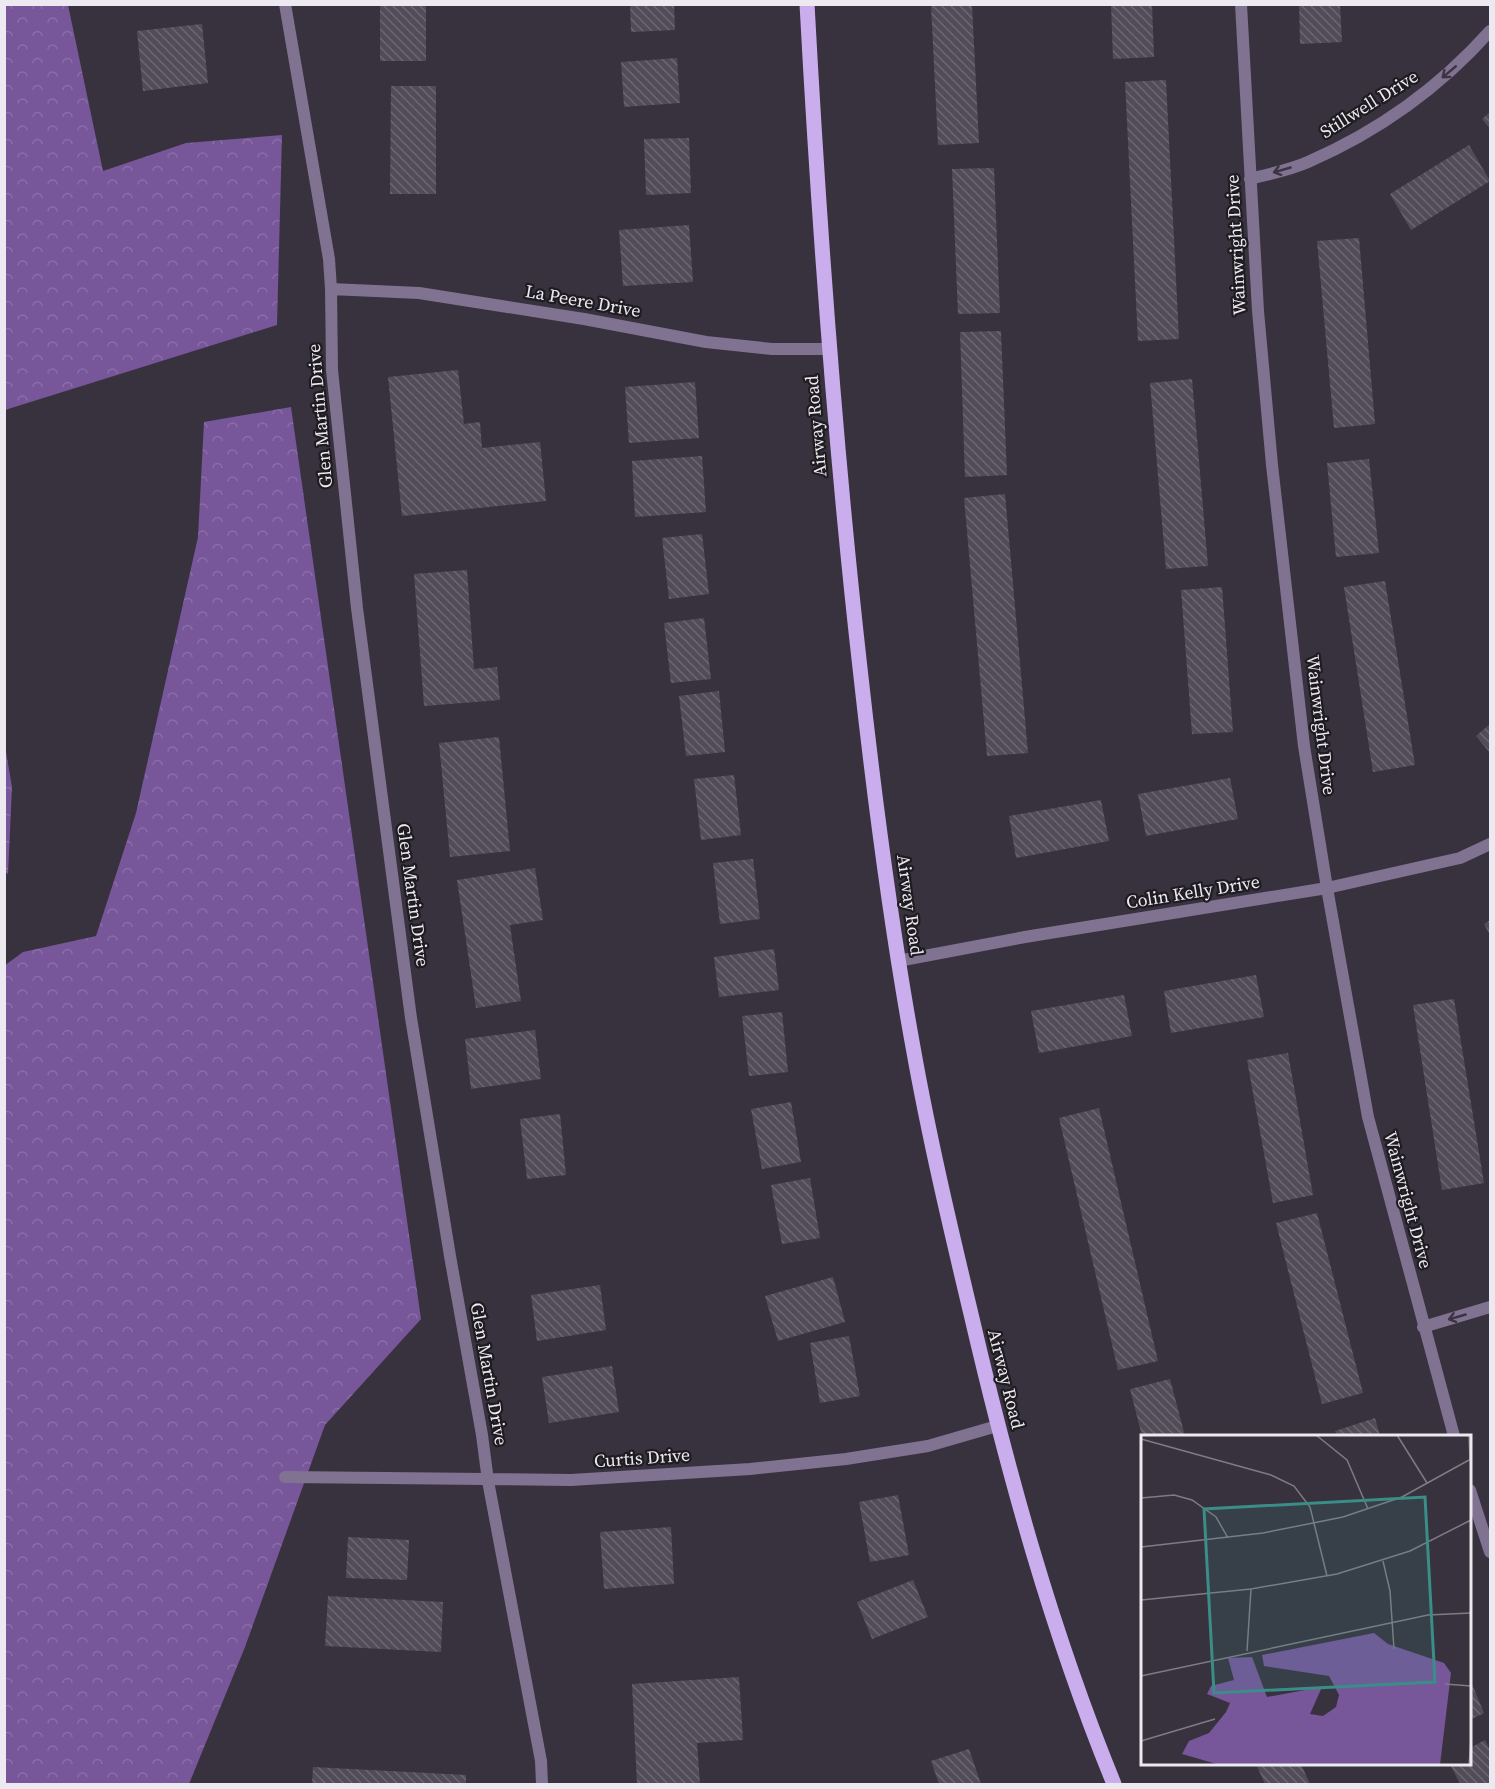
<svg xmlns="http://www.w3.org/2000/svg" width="1495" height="1789" viewBox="0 0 1495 1789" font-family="'Source Serif 4',serif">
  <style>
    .forest { fill: url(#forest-crowns) }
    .building { fill: url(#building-back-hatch) }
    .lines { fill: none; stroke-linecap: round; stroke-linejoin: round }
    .street { stroke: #807291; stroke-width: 12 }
    .primary { stroke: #caadec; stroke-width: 15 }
    .oneway { stroke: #3b3543 }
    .labels { text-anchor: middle; stroke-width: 4.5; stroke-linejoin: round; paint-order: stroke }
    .street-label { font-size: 18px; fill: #ece9f0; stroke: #1e1b21 }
    .inset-road { fill: none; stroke: #7f7b85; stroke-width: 1.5 }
    .view { fill: #3b8d88; fill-opacity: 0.15; stroke: #3b8d88; stroke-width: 3 }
    .inset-edge { fill: none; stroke: #ece9f0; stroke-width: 3 }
  </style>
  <defs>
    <pattern id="forest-crowns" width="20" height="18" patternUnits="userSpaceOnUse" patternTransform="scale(1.5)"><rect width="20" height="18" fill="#77569a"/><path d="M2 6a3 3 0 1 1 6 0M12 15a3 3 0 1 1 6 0" fill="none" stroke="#8a6ea8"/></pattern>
    <pattern id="building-back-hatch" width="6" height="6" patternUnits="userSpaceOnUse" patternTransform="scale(1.5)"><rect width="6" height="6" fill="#524c59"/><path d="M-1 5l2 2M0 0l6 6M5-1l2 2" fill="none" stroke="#6b6671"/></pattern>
  </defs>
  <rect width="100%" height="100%" fill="#37323e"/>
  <path class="forest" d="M5,4L68,5L103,171L186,143L282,135L277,325L5,410Z
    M291,407L421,1319L325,1425L245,1647L189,1784H5L4,966L23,952L96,936L136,813L198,537L204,422Z
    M4,740L12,787L8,874L4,871Z"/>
  <path class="building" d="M380,4H426V61H380Z
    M630,4H674L675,30L631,32Z
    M1111,4H1152L1154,57L1113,59Z
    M1299,4H1340L1342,42L1300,44Z
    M931,5H972L979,143L938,145Z
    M202,24L208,83L143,91L137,31Z
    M677,58L680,103L624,107L621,62Z
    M1166,80L1179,339L1138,341L1125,82Z
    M391,86H436V194H390Z
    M1490,112V129L1482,119Z
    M689,138L691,193L646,195L644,139Z
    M1469,145L1490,181L1411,230L1390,194Z
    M994,168L1000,313L958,314L952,169Z
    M689,225L693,282L623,286L619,230Z
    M1359,238L1375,424L1334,428L1317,241Z
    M1001,331L1007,475L965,477L960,332Z
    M458,370L464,424L480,422L482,448L540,442L546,501L402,516L388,377Z
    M1192,379L1208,566L1166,569L1150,383Z
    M695,382L699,438L629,443L625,387Z
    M702,456L706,512L635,517L632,461Z
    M1369,459L1379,553L1336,557L1327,463Z
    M1005,494L1028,753L987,756L964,498Z
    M702,534L709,594L669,599L662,538Z
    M467,570L474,669L497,667L500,700L424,706L414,574Z
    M1385,581L1415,765L1373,772L1344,587Z
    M1222,587L1233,732L1192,734L1181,590Z
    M704,618L711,679L671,683L664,623Z
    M719,691L725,752L686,756L679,696Z
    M1490,724V753L1476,736Z
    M499,737L510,851L450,857L439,743Z
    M734,775L741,835L701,840L694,779Z
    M1230,778L1238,819L1146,836L1138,794Z
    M1101,800L1109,841L1016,858L1009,816Z
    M753,859L760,919L720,924L713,863Z
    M535,868L543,920L510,925L521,1001L476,1008L457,880Z
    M1490,920V935L1484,924Z
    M774,949L779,990L719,997L714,957Z
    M1256,975L1264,1017L1171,1033L1164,991Z
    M1124,995L1132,1036L1039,1053L1031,1011Z
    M1454,999L1484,1183L1442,1190L1413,1005Z
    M782,1012L788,1072L749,1076L742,1016Z
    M535,1030L541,1079L471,1089L465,1039Z
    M1288,1053L1313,1195L1273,1203L1247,1060Z
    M791,1102L801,1162L762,1169L751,1109Z
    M1099,1108L1158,1361L1118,1370L1059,1118Z
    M560,1114L566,1175L527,1179L520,1119Z
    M810,1178L820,1238L782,1244L771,1185Z
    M1317,1213L1363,1393L1322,1404L1276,1223Z
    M833,1277L845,1322L778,1341L765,1296Z
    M600,1285L606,1330L537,1341L531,1295Z
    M849,1336L860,1396L820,1403L810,1343Z
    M612,1366L619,1412L549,1423L542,1377Z
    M1170,1379L1185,1436H1142L1130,1389Z
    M1375,1418L1380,1436H1337L1335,1431Z
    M898,1495L909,1555L870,1562L859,1502Z
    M671,1527L674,1584L604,1589L600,1532Z
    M348,1537L409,1540L407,1580L346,1578Z
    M913,1580L928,1617L872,1639L857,1602Z
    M328,1596L443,1602L441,1652L325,1646Z
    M739,1677L743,1740L697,1743L700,1784H637L632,1684Z
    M1470,1679L1484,1713L1470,1720Z
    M1485,1740L1490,1750V1784H1460L1450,1764H1470V1748Z
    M969,1749L981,1784H939L931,1761Z
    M1256,1764H1301L1310,1784H1265Z
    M313,1767L466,1775V1784H312Z"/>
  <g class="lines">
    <path class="street" d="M285,4L329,259L331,289L332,370L357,608L411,1018L450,1256L482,1435L488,1481L541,1761L542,1784
      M1241,4L1258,311L1272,465L1304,746L1327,888L1368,1117L1454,1436
      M1250,179C1269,174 1290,170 1308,162C1377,132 1440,87 1490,31
      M331,289L419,293L584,319L706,342L772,349H828
      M898,961L1025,937L1327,888L1460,858L1490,844
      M1423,1327L1490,1307
      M285,1477L571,1480L750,1469L846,1459L928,1446L997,1426
      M1470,1490L1490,1552"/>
    <path class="primary" d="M807,4C819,226 835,447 860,668C874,795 890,921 913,1047C929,1137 950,1226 971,1314C1008,1473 1052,1633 1114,1784"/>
  </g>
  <defs><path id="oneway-shaft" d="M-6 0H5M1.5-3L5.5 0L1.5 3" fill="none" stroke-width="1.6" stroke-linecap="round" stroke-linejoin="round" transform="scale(1.5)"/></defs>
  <g class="oneway">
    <use href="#oneway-shaft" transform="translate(1449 72) rotate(140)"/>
    <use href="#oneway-shaft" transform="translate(1282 170) rotate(164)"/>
    <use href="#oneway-shaft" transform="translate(1457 1317) rotate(164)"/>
  </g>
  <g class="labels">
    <g class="street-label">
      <text transform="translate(1369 104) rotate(-32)" y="6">Stillwell Drive</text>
      <text transform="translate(1236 245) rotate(-93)" y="6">Wainwright Drive</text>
      <text transform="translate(583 301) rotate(10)" y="6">La Peere Drive</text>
      <text transform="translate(320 416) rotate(-95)" y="6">Glen Martin Drive</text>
      <text transform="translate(816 426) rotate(-95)" y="6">Airway Road</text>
      <text transform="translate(1321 725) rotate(83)" y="6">Wainwright Drive</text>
      <text transform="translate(1193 892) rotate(-9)" y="6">Colin Kelly Drive</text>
      <text transform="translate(413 895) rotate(82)" y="6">Glen Martin Drive</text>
      <text transform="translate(910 905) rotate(82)" y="6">Airway Road</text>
      <text transform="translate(1408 1200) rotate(75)" y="6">Wainwright Drive</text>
      <text transform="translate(489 1374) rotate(80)" y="6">Glen Martin Drive</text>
      <text transform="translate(1006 1379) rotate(76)" y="6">Airway Road</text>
      <text transform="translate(642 1458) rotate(-4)" y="6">Curtis Drive</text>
    </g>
  </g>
  <g transform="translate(1141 1435)">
    <rect width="330" height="330" fill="#37323e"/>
    <path d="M233,198L247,209L303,228L310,238L299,330H79L41,319L48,306L68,298L85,277L89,268L66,259L70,251L93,245L87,223L111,222L126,262L181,252L169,279L182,281L195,272L198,260L188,241L123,231L121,220Z" fill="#77569a"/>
    <path class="inset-road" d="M175,0L206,25L227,74M256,0L286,48M328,0L329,26M0,4L130,40L153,51L169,72L186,141M0,63L33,60L51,65L75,82L87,103M0,112L122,98L202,82L261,62L328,25M242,126L249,156L253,214M0,165L110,154L196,139L269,116L330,85M106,216L110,154M0,241L287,180L330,178M304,249L330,251M0,306L74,284M328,330L330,305"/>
    <path class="view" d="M284,62L294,247L73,258L63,74Z"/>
    <rect width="330" height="330" class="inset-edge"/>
  </g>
  <rect width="1495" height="1789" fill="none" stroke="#ece9f0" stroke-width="12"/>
</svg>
